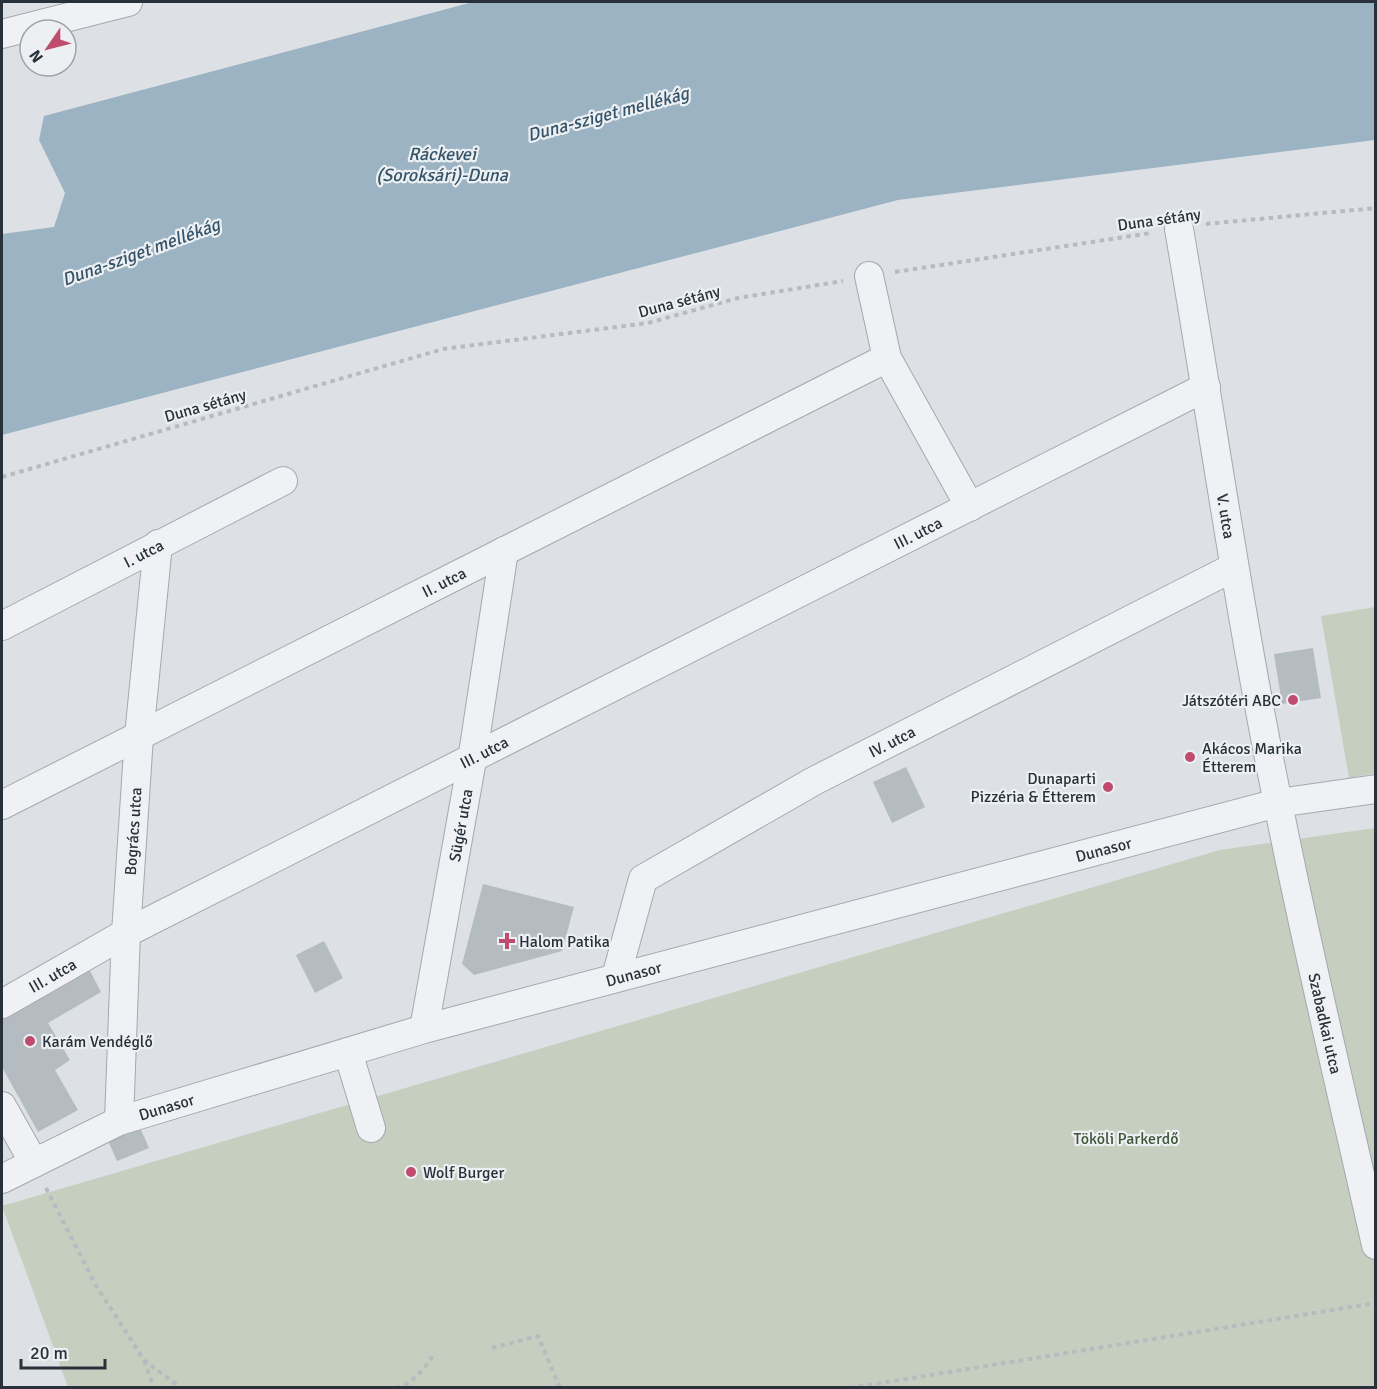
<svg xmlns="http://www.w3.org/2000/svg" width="1377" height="1389" viewBox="0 0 1377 1389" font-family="Signika,sans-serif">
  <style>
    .green { fill: #c5cebf }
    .water { fill: #9bb3c2 }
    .building { fill: #b4bbc1 }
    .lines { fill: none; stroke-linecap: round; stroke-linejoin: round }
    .minor-casing { stroke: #a3a9ae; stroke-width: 30 }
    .path { stroke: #b7bbc0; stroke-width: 4; stroke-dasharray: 4.5 4.5; stroke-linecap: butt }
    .minor { stroke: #eff1f4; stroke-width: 28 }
    .poi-dot { fill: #bf4c6e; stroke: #ecf0f3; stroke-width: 2 }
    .labels { text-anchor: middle; stroke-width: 4.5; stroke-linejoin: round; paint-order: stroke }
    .street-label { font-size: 16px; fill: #28313a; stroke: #ecf0f3 }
    .poi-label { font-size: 16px; fill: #28313a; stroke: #ecf0f3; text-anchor: start }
    .park-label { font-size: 16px; fill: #405437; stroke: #ecf0f3 }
    .water-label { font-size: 18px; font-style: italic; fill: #365469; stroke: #ecf0f3 }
  </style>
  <rect width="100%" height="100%" fill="#dde1e5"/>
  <path class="green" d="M1375,607V773L1349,778L1321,616Z
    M1375,828V1387H68L2,1206L1220,850Z"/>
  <path class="water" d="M473,2H1375V140L898,200L2,435V234L54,227L65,193L39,140L44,116Z"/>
  <path class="building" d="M1313,648L1321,698L1282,704L1274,654Z
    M906,767L925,807L892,823L873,782Z
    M483,884L574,907L562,951L474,975L462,964Z
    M324,941L343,978L315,993L296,955Z
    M87,965L101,992L48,1023L70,1060L55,1070L78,1110L38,1132L2,1067V1014Z
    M138,1123L149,1148L117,1161L106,1136Z"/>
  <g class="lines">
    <defs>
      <g id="minor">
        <path d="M2,34L128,2"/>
        <path id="s1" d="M1179,229C1212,420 1239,613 1278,803C1307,951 1343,1097 1376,1245"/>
        <path d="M869,276L887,358L970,507"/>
        <path id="s2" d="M2,626L283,481"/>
        <path id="s3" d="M2,805L887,358"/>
        <path id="s4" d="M616,977L643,879L814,781L1234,567"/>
        <path id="s5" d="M2,1004L126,933L1206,387"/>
        <path id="s6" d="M424,1029L472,760L504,551"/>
        <path d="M348,1052L371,1128"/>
        <path d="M2,1106L34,1163"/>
        <path id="s7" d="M119,1121L126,933L139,736L158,544"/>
        <path id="s8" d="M2,1179L119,1121L424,1029L1278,803L1376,789"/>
      </g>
    </defs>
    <use href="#minor" class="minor-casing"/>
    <path class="path" d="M1206,224L1376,208
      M895,272L1151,233
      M2,477L443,349L648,323L738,298L843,281
      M46,1188L95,1284L144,1360L181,1388
      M492,1348L538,1336L560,1388
      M144,1361L154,1388
      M396,1388C413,1384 424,1369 434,1354
      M850,1388L1376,1303"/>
    <use href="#minor" class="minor"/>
  </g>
  <g class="poi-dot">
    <circle cx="1293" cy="700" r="6"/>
    <circle cx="1190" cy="757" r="6"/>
    <circle cx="1108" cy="787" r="6"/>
    <path d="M504 932h6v6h6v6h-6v6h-6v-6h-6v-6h6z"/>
    <circle cx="30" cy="1041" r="6"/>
    <circle cx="411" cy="1172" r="6"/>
  </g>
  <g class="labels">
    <g class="street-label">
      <text transform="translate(1159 219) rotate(-8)" y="6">Duna sétány</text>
      <text transform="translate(679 301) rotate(-15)" y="6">Duna sétány</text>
      <text transform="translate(205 405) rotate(-16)" y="6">Duna sétány</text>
      <text dy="6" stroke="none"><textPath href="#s1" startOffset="291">V. utca</textPath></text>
      <text dy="6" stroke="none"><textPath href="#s5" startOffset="1030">III. utca</textPath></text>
      <text dy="6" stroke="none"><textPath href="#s2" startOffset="159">I. utca</textPath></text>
      <text dy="6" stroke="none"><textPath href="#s3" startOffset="495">II. utca</textPath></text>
      <text dy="6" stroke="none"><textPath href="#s4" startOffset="386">IV. utca</textPath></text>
      <text dy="6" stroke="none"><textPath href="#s5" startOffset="544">III. utca</textPath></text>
      <text dy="6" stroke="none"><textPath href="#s6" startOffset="207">Sügér utca</textPath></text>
      <text dy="6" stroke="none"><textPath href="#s7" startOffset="290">Bogrács utca</textPath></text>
      <text dy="6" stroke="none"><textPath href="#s8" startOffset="1152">Dunasor</textPath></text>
      <text dy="6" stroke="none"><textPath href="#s8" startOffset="666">Dunasor</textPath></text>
      <text dy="6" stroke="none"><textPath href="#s5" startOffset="58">III. utca</textPath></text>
      <text dy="6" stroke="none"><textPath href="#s1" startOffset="808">Szabadkai utca</textPath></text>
      <text dy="6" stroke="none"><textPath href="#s8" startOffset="180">Dunasor</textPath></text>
    </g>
    <g class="poi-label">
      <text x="1281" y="706" text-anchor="end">Játszótéri ABC</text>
      <text x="1202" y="754">Akácos Marika<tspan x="1202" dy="18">Étterem</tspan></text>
      <text x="1096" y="784" text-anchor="end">Dunaparti<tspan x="1096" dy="18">Pizzéria &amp; Étterem</tspan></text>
      <text x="519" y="947">Halom Patika</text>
      <text x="42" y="1047">Karám Vendéglő</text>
      <text x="423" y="1178">Wolf Burger</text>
    </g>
    <g class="park-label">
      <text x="1126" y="1144">Tököli Parkerdő</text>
    </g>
    <g class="water-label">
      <text transform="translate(608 114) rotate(-15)" y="6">Duna-sziget mellékág</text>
      <text x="442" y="160">Ráckevei<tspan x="442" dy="21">(Soroksári)-Duna</tspan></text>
      <text transform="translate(141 252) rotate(-20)" y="6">Duna-sziget mellékág</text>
    </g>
  </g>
  <rect width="1377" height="1389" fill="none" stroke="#28313a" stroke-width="6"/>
  <g transform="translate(48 48) rotate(235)"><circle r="28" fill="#ecf0f3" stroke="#9ea4a9" stroke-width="1.5"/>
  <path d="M0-4.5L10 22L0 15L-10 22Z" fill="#bf4c6e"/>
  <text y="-9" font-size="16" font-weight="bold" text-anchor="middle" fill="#28313a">N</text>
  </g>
  <path d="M21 1359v9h84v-9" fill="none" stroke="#28313a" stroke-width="3"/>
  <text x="30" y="1359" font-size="18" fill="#28313a" stroke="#ecf0f3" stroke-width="4.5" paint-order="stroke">20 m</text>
</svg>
